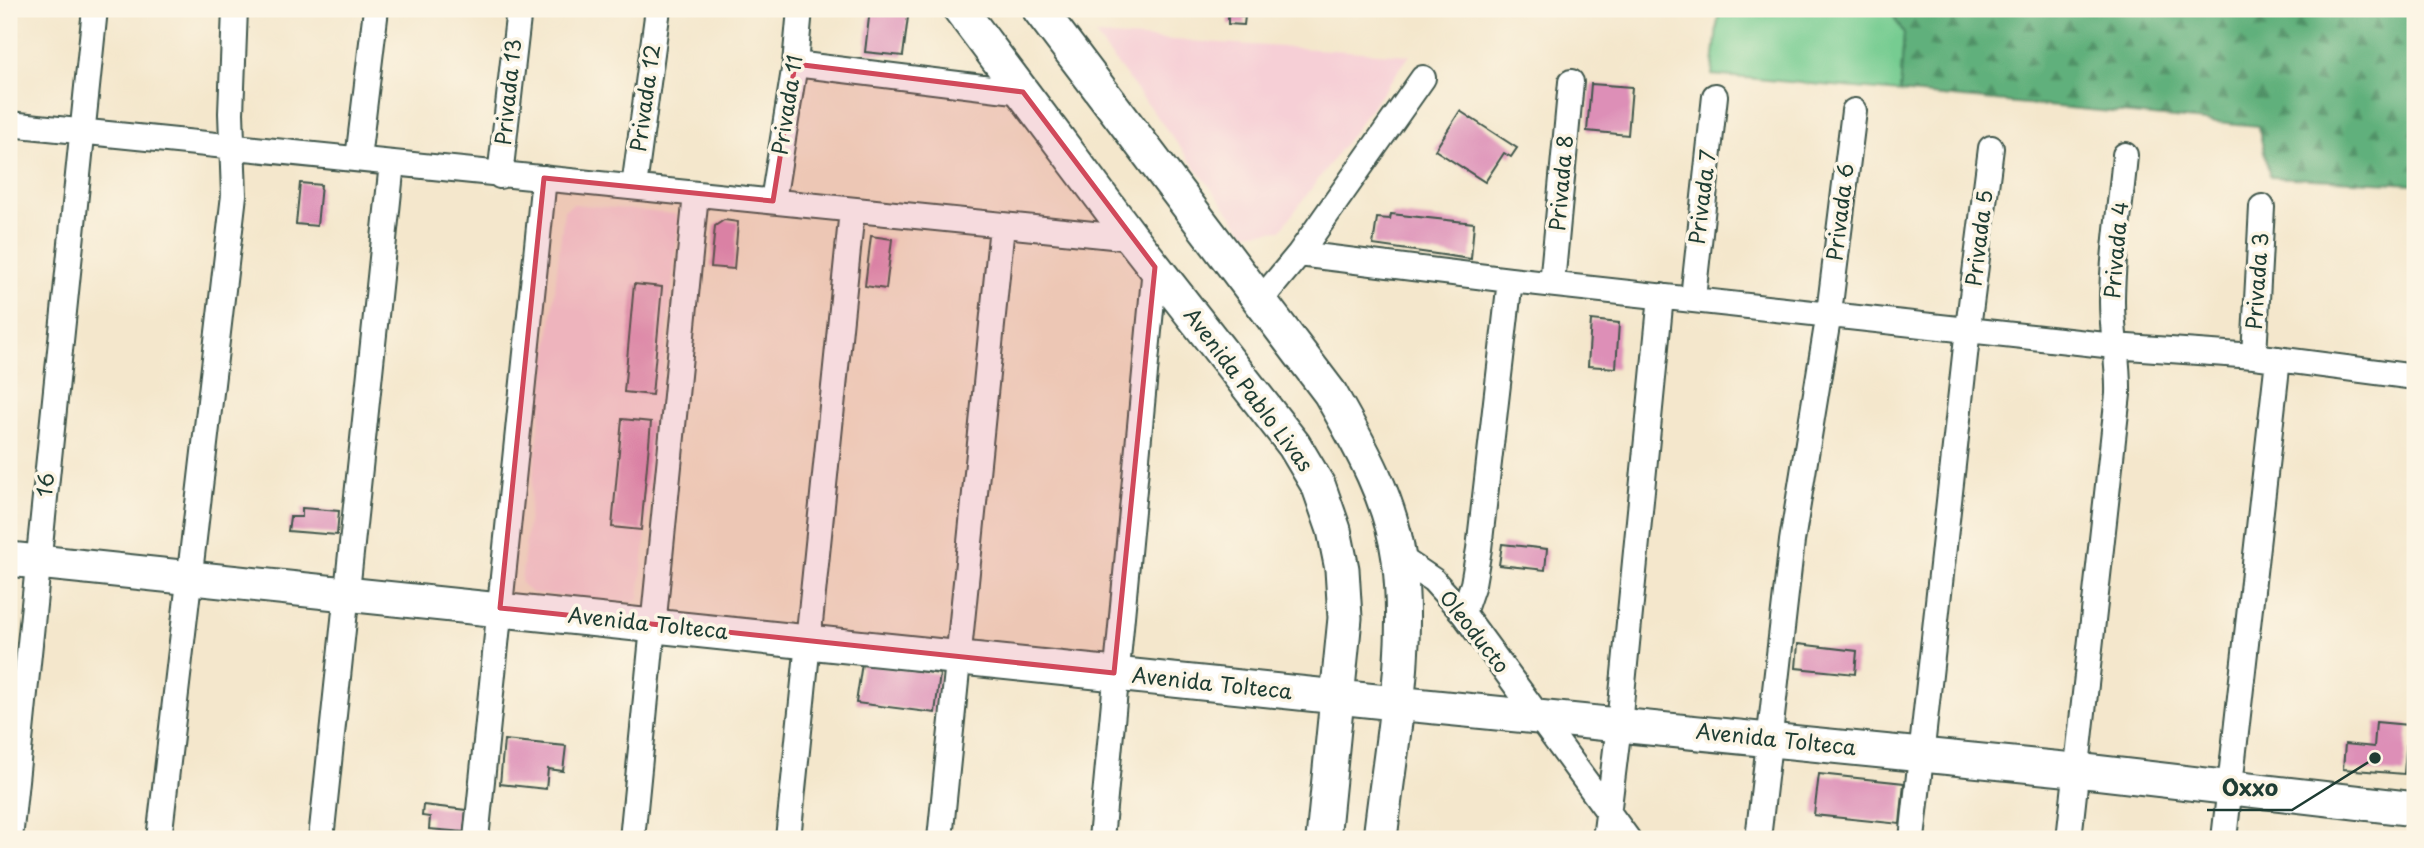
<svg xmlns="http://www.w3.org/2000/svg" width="2424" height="848" viewBox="0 0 2424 848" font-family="'Playpen Sans',sans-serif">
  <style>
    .built { fill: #f6cfd6 }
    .grass { fill: #76cc91; stroke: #4a8462; stroke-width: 2 }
    .forest { fill: url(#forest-firs); stroke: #407658; stroke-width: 2 }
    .building { fill: #dd8fb7 }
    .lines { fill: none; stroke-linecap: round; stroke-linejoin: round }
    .street-casing { stroke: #3f564b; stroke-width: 28 }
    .secondary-casing { stroke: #3f564b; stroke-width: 37 }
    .street { stroke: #fff; stroke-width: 24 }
    .secondary { stroke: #fff; stroke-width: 33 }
    .marked { fill: #d1495b; fill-opacity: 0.2; stroke: #d1495b; stroke-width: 5; stroke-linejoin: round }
    .labels { text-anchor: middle; stroke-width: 7; stroke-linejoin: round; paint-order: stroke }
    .street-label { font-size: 21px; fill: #1f3d34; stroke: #fcf5e5 }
    .leader { fill: none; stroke: #1f3d34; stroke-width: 2.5 }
    .callout-dot { fill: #1f3d34; stroke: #fcf5e5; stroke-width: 2.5 }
    .callout-label { font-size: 23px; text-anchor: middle; font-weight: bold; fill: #1f3d34; stroke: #fcf5e5; stroke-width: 7; stroke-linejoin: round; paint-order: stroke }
  </style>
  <defs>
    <pattern id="forest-firs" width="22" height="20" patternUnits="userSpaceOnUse" patternTransform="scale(1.75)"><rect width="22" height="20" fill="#60b07b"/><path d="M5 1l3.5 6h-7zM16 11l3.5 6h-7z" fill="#4f9066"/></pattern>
  </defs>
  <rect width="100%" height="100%" fill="#fcf5e5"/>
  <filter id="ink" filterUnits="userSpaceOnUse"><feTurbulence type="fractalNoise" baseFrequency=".0143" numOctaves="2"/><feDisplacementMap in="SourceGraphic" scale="14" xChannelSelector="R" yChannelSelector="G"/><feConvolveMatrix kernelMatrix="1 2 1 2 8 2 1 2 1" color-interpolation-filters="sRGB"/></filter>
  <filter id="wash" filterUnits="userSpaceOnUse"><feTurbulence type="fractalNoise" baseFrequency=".00686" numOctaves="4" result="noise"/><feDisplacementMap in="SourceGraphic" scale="28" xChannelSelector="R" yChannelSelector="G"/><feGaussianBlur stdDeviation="1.57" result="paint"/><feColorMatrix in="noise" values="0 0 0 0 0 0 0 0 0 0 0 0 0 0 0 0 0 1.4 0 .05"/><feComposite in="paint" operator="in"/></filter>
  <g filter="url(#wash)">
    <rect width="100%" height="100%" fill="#f4e7cc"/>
    <path class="built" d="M1095,35L1410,55L1281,230L1245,233Z
      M573,204L675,214L679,222L639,598L632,603L531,593L521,583L564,210Z"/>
    <path class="grass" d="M1719,9H1889L1904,33L1900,92L1712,75Z"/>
    <path class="forest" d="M1889,9H2415V184L2270,177L2258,126L1900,92L1904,33Z"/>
    <g id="blocks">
      <path class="building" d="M870,9H909L903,56L865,52Z
        M1228,15L1245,16L1244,25L1228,24Z
        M1591,84L1632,87L1628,135L1587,131Z
        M1460,111L1517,148L1511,157L1504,153L1485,182L1435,150Z
        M300,183L321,185L317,226L296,224Z
        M1391,214L1474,223L1471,259L1373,245L1377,218L1390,219Z
        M724,220L738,222L734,269L711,267L715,226Z
        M871,236L892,239L886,289L865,286Z
        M634,284L662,287L652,395L624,392Z
        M1591,320L1619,323L1616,368L1588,366Z
        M622,419L651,422L641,530L612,527Z
        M302,508L339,511L337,535L288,531L290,517H302Z
        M1502,544L1547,549L1545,570L1499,565Z
        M1798,644L1857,651L1855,674L1796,668Z
        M862,663L940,674L935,713L856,703Z
        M2376,722L2408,725L2404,774L2343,769L2345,744L2374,747Z
        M504,740L566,746L563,771L548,769L546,789L500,784Z
        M1819,774L1904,783L1900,824L1814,815Z
        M423,805L466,810L464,832L429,829L430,817L422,816Z"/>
    </g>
  </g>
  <g filter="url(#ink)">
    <use href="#blocks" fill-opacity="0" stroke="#3f564b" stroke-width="2"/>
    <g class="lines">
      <defs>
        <path id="street" d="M795,64L1023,92
          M9,124L1132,238
          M358,159L376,9
          M500,176L519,9
          M634,187L658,9
          M773,201L795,64L800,9
          M1299,254L1423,78
          M1552,284L1571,82
          M1693,298L1715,96
          M1259,302L1299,254L1510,280L2114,346L2254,356L2415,377
          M2254,356L2262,207
          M1399,557L1433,580L1463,613L1628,839
          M1463,613L1473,584L1479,549L1510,280
          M10,839L95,9
          M159,839L234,195L231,113L235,9
          M321,839L392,163
          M476,839L544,178
          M632,839L696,194
          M788,839L852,210
          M940,839L1002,226
          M1101,839L1155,267
          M1605,839L1619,725L1661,296
          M1758,839L1792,541L1829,313L1854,111
          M1912,839L1968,328L1991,148
          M2069,839L2118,394C2119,363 2112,333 2112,302C2112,253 2121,204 2125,155
          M2224,839L2278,359"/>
        <path id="secondary" d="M960,9L1132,238L1294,445L1319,487L1334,530L1342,569L1345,618L1323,839
          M1039,9L1330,393C1359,444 1391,499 1399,559C1411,650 1390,748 1380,839
          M9,559L1395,703L2094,772L2415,809"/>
      </defs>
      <use href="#street" class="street-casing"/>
      <use href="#secondary" class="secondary-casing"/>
      <use href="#street" class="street"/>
      <use href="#secondary" class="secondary"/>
    </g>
  </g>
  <path class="marked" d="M795,64L1023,92L1155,267L1114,673L500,608L544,178L773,201Z"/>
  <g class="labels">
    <g class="street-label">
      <text transform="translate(509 92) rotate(-84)" y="7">Privada 13</text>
      <text transform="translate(646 98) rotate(-82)" y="7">Privada 12</text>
      <text transform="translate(788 105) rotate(-81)" y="7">Privada 11</text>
      <text transform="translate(1562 183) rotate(-85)" y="7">Privada 8</text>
      <text transform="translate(1703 197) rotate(-83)" y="7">Privada 7</text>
      <text transform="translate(1841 212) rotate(-83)" y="7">Privada 6</text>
      <text transform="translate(1980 238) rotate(-83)" y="7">Privada 5</text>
      <text transform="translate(2117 250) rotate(-85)" y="7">Privada 4</text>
      <text transform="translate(2258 281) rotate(-86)" y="7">Privada 3</text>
      <text transform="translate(1248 390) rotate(53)" y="7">Avenida Pablo Livas</text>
      <text transform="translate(46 485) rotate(-84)" y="7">16</text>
      <text transform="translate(648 624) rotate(6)" y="7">Avenida Tolteca</text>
      <text transform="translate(1474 632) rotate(52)" y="7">Oleoducto</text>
      <text transform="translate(1212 684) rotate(6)" y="7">Avenida Tolteca</text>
      <text transform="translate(1776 740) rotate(6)" y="7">Avenida Tolteca</text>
    </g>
  </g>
  <path class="leader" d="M2375 758L2292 810H2207"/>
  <circle class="callout-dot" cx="2375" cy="758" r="7"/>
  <g class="callout-label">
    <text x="2250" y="796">Oxxo</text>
  </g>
  <rect width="2424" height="848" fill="none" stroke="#fcf5e5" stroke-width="35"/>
</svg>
